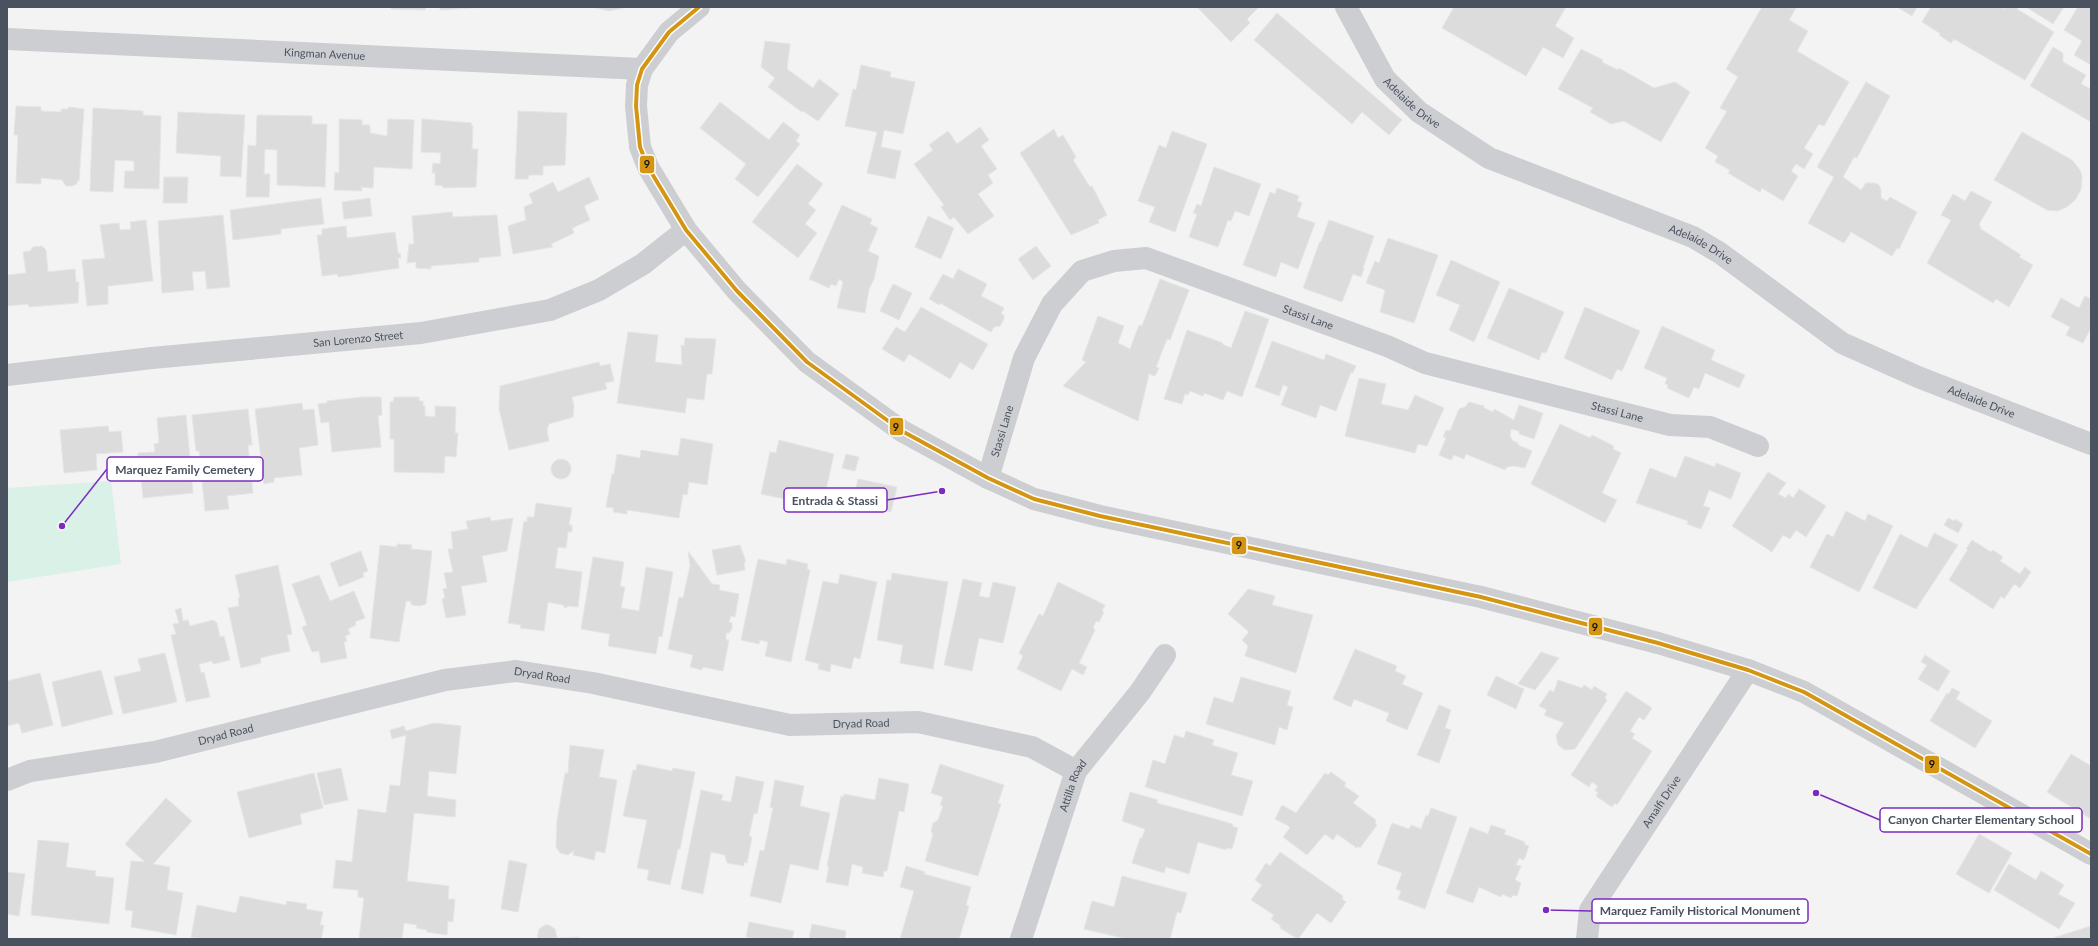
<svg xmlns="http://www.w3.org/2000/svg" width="2098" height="946" viewBox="0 0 2098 946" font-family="Lato,sans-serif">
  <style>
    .green { fill: #d9f1e6 }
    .building { fill: #dcdcdd; stroke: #e4e5e6 }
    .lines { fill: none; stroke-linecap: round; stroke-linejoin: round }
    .minor { stroke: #cdced1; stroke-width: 22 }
    .tertiary { stroke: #cdced1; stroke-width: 22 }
    .bus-1-casing { stroke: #fff; stroke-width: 7 }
    .bus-1 { stroke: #d49513; stroke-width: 4 }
    .labels { text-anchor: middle; stroke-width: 3.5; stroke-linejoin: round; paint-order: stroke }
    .street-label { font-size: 11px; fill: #4a5260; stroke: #fff }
    .leader { fill: none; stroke: #7b2cbf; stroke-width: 1.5 }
    .callout-dot { fill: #7b2cbf; stroke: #fff; stroke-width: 1.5 }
    .callout { fill: #fff; stroke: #7b2cbf; stroke-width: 1.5 }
    .callout-label { font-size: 12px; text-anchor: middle; font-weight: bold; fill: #4a5260 }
    .line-badge { stroke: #fff; stroke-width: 1.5 }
    .pale-badge-label { font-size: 11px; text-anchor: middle; font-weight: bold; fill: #111 }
  </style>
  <rect width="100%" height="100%" fill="#f3f3f3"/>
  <path class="green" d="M111,481L121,564L7,582V488Z"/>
  <path class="building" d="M391,7H426L425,10L391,9Z
    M440,7H487L440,10Z
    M592,7H628L609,11Z
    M1197,7H1259L1247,19L1250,23L1231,42Z
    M1454,7H1566L1555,26L1574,38L1563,58L1543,47L1526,76L1442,28Z
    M1762,7L1796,8L1789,20L1808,31L1797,51L1849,82L1824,126L1819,124L1804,148L1813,154L1804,169L1796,164L1791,171L1798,176L1783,201L1762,188L1760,192L1728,173L1730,170L1715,162L1718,156L1705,148L1727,111L1720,108L1738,77L1726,69Z
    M1897,7H1917L1912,16Z
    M1931,7H2002L2005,9L2007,7H2019L2017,9L2054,32L2025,80L1954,39L1951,43L1939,35L1941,34L1922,22Z
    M2026,7H2064L2053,24Z
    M2078,7H2091V65L2074,55L2082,41L2064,30Z
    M1277,13L1402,120L1389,135L1362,112L1352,124L1254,40Z
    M765,41L790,44L787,69L813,88L819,79L839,94L818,121L803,111L802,112L768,87L775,78L761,67Z
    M2053,47L2063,53V62L2086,75L2081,84L2091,89V122L2030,86Z
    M1581,49L1603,60L1602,62L1618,70L1619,68L1654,88L1675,82L1690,92L1661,142L1624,121L1611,124L1590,112L1593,108L1558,89Z
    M861,65L891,72L890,77L915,82L903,134L884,130L881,147L901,151L895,179L867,173L877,132L845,126L853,89L856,90Z
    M1866,82L1890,96L1857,158L1854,157L1843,177L1861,190L1866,183H1875L1879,185L1881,190V198L1887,201L1890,197L1917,212L1899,249L1897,248L1892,256L1851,232L1844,243L1808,223L1834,177L1817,167Z
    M720,102L769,140L783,122L800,135L796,141L800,144L758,197L735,179L746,164L700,128Z
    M16,106L41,107V111L61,112V109H68L69,107L84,109L79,181H77V184L72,186H66L62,180L41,178V184L16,183L18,135H14Z
    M93,108L143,111V115L161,116L159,189L124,188L125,171H134V161L115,160L113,192L90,191Z
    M518,111L567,113L565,165L543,166V175H529L528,179H515Z
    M178,112L245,115L241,177L220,176L221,156L176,153Z
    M257,115L312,116V124H327L325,187L277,185V150L265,149L264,174H270L269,197H246L248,145L256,146Z
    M339,119L362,120V125H370V133L387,136L388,119L414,120L412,169L374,167L373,188L361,187L362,191L334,190L335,172L339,173Z
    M422,119L472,123L471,126H473L472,149H478L476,187L443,188V186L435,185V173H432L433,163L440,164L441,153L421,152Z
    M980,127L989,140L981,146L997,169L988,175L993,183L978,194L994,216L968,234L954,217L950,220L941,207L944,205L914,164L933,150L929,145L948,131L957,144Z
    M1054,129L1058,138L1063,135L1076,157L1073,160L1090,187L1092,186L1107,215L1098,220L1099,223L1071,235L1020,153Z
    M1172,131L1207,144L1175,232L1149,222L1155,207L1138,201L1159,145L1166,148Z
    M2022,132L2072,160L2080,170L2082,176L2081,189L2076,199L2067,207L2057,211L2047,210L1994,180Z
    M797,164L823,184L808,204L816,210L805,224L817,233L798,258L752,222Z
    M1214,167L1261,184L1249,216L1235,211L1231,221L1228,220L1218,247L1189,237L1197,214L1193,213L1197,204L1201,206Z
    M164,177H188L187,203H163Z
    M589,177L599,199L584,206L590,220L572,228L574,233L551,244L553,247L513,254L508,226L526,220L524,207L533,203L529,194L553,182L558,192Z
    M1277,188L1299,196L1297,201L1302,203L1297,217L1315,223L1298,269L1281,262L1276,277L1243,265L1270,192L1275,194Z
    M1971,191L1992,202L1979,224L1981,229L2021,255L2019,257L2033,265L2009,307L1996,299L1993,303L1927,263L1951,220L1941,215L1953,194L1965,201Z
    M321,198L324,224L281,229V234L233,240L230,210Z
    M370,198L372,216L344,219L342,202Z
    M842,205L872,219L870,224L878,228L868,251L879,256L874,279L869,289L865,313L837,308L843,282L839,279L836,286L831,284L829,288L809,279Z
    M452,212L453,217L497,215L501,256L479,258V262L431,266V269L416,268V262L407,263L409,244H414L412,216Z
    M223,215L230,287L207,289L205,271L192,272L194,290L162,293L158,221Z
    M928,216L954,228L941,259L915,247Z
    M146,220L153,281L108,286V304L87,306L82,260L105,258L100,225L119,223L120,230L131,229L130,222Z
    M1329,220L1374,236L1363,268L1364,269L1361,277L1353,274L1342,302L1303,288L1320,241L1321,242Z
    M346,226L347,238L395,232L398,253H400L401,258H398L399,268L338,277L337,274L322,276L317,235H322V229Z
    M1388,238L1438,255L1414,323L1380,312L1385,290L1366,283L1375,261L1379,263Z
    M42,246L46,250L48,272L75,269L76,282H79L78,303L29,307L28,304L7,306V275L26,273L23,252L30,251L33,247Z
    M1036,246L1051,266L1033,280L1018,259Z
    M1451,260L1500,282L1474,342L1449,330L1460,305L1436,295Z
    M958,269L987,284L981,296L1004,308L1001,314L1004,315V319L1000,326L994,327L991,332L940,303L939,305L929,299L943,274L953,279Z
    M1160,279L1189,290L1170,340L1167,339L1156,367L1159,368L1155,376L1149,374L1138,421L1063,386L1086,362L1082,360L1098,316L1124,326L1118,343L1130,349L1139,325L1142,326Z
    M893,284L912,293L899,320L880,311Z
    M1509,288L1564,312L1546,353L1542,352L1539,360L1487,338Z
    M2085,296L2091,299V328L2083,343L2066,335L2070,327L2051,317L2061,298L2079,308Z
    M921,307L988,344L973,370L960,362L950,379L909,354L904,362L882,349L896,327L905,332Z
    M1585,307L1640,331L1622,371L1617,369L1612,380L1564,358Z
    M1245,311L1269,319L1242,397L1227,391L1223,400L1204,393L1203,396L1190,391L1188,395L1185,394L1182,404L1164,399L1187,330L1223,343L1222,344L1231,348Z
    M1662,326L1715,350L1711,360L1745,375L1739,388L1705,373L1699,389L1694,387L1689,398L1667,388L1668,385L1665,384L1667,378L1644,368Z
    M628,332L658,335L655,362L682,365L681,345L684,346L685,338L716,339L712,374H707L704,400L687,398L685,413L617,403Z
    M1272,341L1324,360L1326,354L1356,366L1353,373L1351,372L1336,411L1320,405L1316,418L1281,405L1288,387L1283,385L1279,396L1255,387Z
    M599,362L600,366L610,364L614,381L605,383L607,389L572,397L574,406L573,417L549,424L547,430L549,441L509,450L499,409L500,386Z
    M1359,378L1386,384L1381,404L1408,410L1415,395L1444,408L1427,446L1418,444L1415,453L1345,436Z
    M362,397H381L382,415L378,416L381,447L332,452L329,422L321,423L318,404L327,403V401Z
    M394,397H419V401H423V406H425V416L435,417V406L456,407L455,433H458L456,457L445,456L444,473L394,472V439H390V402H393Z
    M1469,402L1484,406V408L1493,412L1494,409L1514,420L1519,405L1543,413L1534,439L1519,434V431L1511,429L1510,436L1513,441L1518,443V445L1532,451L1525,468L1514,466L1507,467L1505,470L1466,454L1464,459L1454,455L1451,460L1439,455L1446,438L1443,437L1446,430L1450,431L1459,409L1465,407Z
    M302,403L303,410L314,409L318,445L299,448L302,475L274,478V482L264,484L255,409Z
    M248,409L252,445H248L253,493L227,496L229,509L205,511L199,451H196L192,415Z
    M186,415L193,493L143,498L141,476L134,477L132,457L138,456V453L155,452L154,444L159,443L157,418Z
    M1560,424L1590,438L1592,435L1614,446L1613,449L1621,453L1602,493L1617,500L1605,523L1531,484Z
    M108,426L109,432L121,431L123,452L96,454L97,470L64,473L60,430Z
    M681,438L713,444L707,485L689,482L687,495L683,494L679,518L627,510V514L613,512L614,508L606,507L612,474H614L617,454L640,458L641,450L678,456Z
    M779,440L834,454L822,507L761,494L770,452L776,453Z
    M846,454L859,457L855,471L842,468Z
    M1685,456L1715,467L1716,463L1741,473L1731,499L1709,490L1703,506L1710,508L1701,529L1687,524L1688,521L1636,503L1650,468L1676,478Z
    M551 469a10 10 0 1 1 20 0a10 10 0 1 1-20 0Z
    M1768,472L1786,483L1778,494L1786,498L1788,494L1793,498L1799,489L1826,506L1806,537L1796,530L1790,539L1783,535L1772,552L1732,526Z
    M858,479L897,487L891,512L871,508L873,501L854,497Z
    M536,503L572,508L569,525H572V532H568L566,548L558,547L555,568L582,572L578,607L569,606L565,608L563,605L548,602L544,631L520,628L521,625L508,623L524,521L527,522V517H534Z
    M1846,511L1865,521L1868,514L1893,526L1859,592L1810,567L1827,534L1833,537Z
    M490,517L491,521L513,518L507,551L482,556L487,582L461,586L466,615L446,618L442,599L445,598L443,589L447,588L444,573L453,572L448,549H453L451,532L468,529L466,521Z
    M1948,518L1954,521L1955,519L1963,524L1958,533L1944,525Z
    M1934,533L1958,545L1916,609L1873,588L1900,534L1927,548Z
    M1972,540L1991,552L1993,550L2003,557L2000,561L2020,574L2025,567L2031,572L2020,588L2014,584L2004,599L2001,596L1993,609L1949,580L1968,549H1966Z
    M397,544L412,545L411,549L432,551L426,604L420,606L412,605L410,601H406L399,642L370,638L380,545L397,547Z
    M740,545L746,562H744L745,570L717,575L712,550Z
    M361,551L368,571L363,573L364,577L339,587L330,563Z
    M688,551L712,584L720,585L719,590L739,594L735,617L731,616L729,622L732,623V629L729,633H726V640H729L723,671L703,667L702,670L690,667L693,655L668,649L679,597L683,598L690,566Z
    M593,557L624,562L620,586L625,587L621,608L639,611L646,567L673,572L662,637L659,636L656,654L608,646L610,634L581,629Z
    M758,559L786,565L787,559L808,564L807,569L810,570L791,662L765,656L768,642L760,640L759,644L741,640Z
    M278,565L292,634L287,635L290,651L260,658L261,663L241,668L228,608L239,606L238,598H240L235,575Z
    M892,573L948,582L933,669L900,663L903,645L877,640L887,580H891Z
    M840,574L877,582L860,659L854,657L851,669L831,664L830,672L818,669L819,664L805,660L823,581L838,584Z
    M319,575L330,601L354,591L365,618L355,622L356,625L348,629L350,634L345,636L347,641L344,642L347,658L321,663L319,651L312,652L302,627L307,625L292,584Z
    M963,579L982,583L979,596L989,598L993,582L1016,587L1003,643L979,638L972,671L944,665Z
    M1058,582L1105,605L1102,611L1104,612L1099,622L1096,621L1093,628L1095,630L1079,663L1087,667L1083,675L1072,669L1061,691L1017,669L1023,656L1019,653L1039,614L1043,616Z
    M1248,589L1275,596L1272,605L1313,615L1296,673L1245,656L1248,646L1242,640L1249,632L1228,614Z
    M181,608L183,621L188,620L190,626L213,620L217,623L220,637L224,636L230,660L213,664L212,661L199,664L201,673L204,672L210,697L186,702L171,635L176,634L173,624L179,623L175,610Z
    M1355,649L1397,666L1395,671L1406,676L1402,684L1423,693L1407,730L1386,721L1389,713L1354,699L1351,707L1333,699Z
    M1541,652L1559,658L1535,690L1518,684Z
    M165,653L177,702L123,714L114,677L141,671L138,659Z
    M1925,655L1950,671L1938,691L1918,679L1927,665L1921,662Z
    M101,670L113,714L62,727L52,682Z
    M40,673L53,725L22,733L19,723L7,726V681Z
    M1496,676L1524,689L1516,709L1487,695Z
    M1241,677L1291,691L1287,705L1293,707L1287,730L1279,727L1275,745L1206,724L1214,697L1233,703Z
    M1558,680L1582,688L1584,685L1592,690L1594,686L1607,694L1605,698L1607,700L1575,749L1565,750L1558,745L1556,735L1564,723L1544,715L1547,710L1539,706L1550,690L1554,692Z
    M1952,688L1960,692L1956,699L1992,721L1975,748L1930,721L1947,693L1949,694Z
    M1626,691L1652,708L1644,720L1639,717L1630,731L1635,734L1632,738L1652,751L1617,805L1615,803L1612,807L1596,796L1598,792L1595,791L1598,786L1592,782L1589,787L1571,775Z
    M1439,705L1451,710L1445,728L1451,730L1439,763L1417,755Z
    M434,723L461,726L456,774L429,771L427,796L456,800L455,817L414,813L407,881L449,886L448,899H455L453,922L448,921L447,935L427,932V930L416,928L417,925L404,923L402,938L359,939L364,898L358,897V890L333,888L336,860L352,862L358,809L386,813L390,785L400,786L406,735L392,739L390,730L404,726L406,731Z
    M1186,731L1214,740L1212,745L1238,753L1231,775L1253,781L1242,816L1145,787L1153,760L1165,764L1174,735L1184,738Z
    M570,745L604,750L599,777L617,780L605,853L596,851L594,860L573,855L574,850L568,855L560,853L556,847L557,821L565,773H568Z
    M2071,754L2091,766V819L2047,792Z
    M637,764L672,771L673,768L695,772L680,849H678L670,885L647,880L649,870L637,868L647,820L623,816L633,770H636Z
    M940,764L1004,785L998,803L1001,804L978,876L925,861L933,835L931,831L933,823L938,820L943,806L940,805L943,797L931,793Z
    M341,768L348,800L324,805L317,773Z
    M1331,772L1346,783L1344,786L1359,796L1353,803L1376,820L1375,823L1377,825L1360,848L1358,846L1357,848L1337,834L1333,840L1325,834L1307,855L1283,837L1290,828L1287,825L1275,819L1282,805L1296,813L1325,773L1328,775Z
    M314,773L323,808L300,814L302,824L249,838L237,792Z
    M736,776L764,782L757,814L754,813L749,836L752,837L747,863L744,862V866L727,863L725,855L711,852L703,894L681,889L701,790L723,795L721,800L731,802Z
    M879,778L909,784L904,812L899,811L887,871H884L883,877L862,873L863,867L852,864L848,886L826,882L829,867L827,866L841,796L843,797L844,794L875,800Z
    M775,780L804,786L800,806L830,813L818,870L790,864L781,903L750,896L760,850L764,851L773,808L770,807Z
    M1130,792L1158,800L1157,803L1233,824L1232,826L1238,828L1232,849L1226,848V850L1198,842L1189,874L1166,867L1164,873L1132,863L1140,838H1142L1145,829L1122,821Z
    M166,798L192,821L153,864L170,867L167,890L183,893L176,935L131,927L133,911L125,910L131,861L145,862L125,844Z
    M1431,808L1457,817L1425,909L1398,899L1401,891L1396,889L1402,873L1377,864L1392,823L1409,829L1411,825L1421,829L1426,815L1428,816Z
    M1491,825L1506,830L1504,834L1525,842L1524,844L1529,846L1524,860L1519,858L1516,865L1521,866L1515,880L1521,883L1517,896L1512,895L1511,898L1502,894L1501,897L1479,887L1473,903L1446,893L1470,827L1488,834Z
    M1979,834L2012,853L1989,893L1956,874Z
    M38,840L69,843L66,867L96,871L95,876L114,878L109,924L31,915Z
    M1280,852L1343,896L1342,899L1346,902L1331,923L1317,913L1298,939L1280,928L1281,926L1271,919L1274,915L1251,900L1262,885L1255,880L1266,863L1270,866Z
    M509,860L527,864L518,912L501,909Z
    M2009,864L2036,880L2041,871L2064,885L2058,894L2075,903L2059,929L1994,890Z
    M906,866L925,872L924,874L971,887L966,905L969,906L959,939H900L914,891L900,887Z
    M7,872L25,874L19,916L7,914Z
    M1122,876L1187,893L1181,913L1177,912L1170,939H1127L1084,929L1092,901L1114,907Z
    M240,896L286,905L287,901L307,904L306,909L323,912L320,925H324L321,939H202L191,937L197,905L236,913Z
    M749,922L794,931L792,939H758L746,937Z
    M812,924L846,931L845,939H809Z
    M545,925H549L555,929L557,938L579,937V939H534H537L539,929Z
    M2091,926V939H2053V938Z"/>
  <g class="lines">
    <g class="minor">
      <path id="s1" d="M1346,7L1385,79L1419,112L1489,158L1693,237L1720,253L1842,343L1918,377L2091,444"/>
      <path id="s2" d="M7,39L642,69"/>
      <path id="s3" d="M7,375L152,358L421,333L550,310L599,290L643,264L686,230"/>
      <path id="s4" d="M988,478L1024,358L1052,304L1082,271L1114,261L1146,258L1387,346L1425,363L1670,425L1710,427L1758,446"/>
      <path id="s5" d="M7,780L30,771L155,752L445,680L516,671L593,683L790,725L918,722L1032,747L1076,771"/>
      <path id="s6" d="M1021,939L1076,771L1140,692L1165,655"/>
      <path id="s7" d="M1587,939L1590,910L1748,670"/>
    </g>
    <path class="tertiary" d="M699,7L669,32L642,69L637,85L636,106L640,147L648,167L686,230L737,291L807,362L902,431L988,478L1034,499L1100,516L1481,597L1658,643L1748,670L1804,692L2091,854"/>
    <defs>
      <path id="bus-1" d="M699,7L669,32L642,69L637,85L636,106L640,147L648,167L686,230L737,291L807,362L902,431L988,478L1034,499L1100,516L1481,597L1658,643L1748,670L1804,692L2091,854"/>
    </defs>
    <use href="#bus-1" class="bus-1-casing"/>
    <use href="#bus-1" class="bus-1"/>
  </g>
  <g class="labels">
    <g class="street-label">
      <text dy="4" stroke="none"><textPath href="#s2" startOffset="318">Kingman Avenue</textPath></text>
      <text dy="4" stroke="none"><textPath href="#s1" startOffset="118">Adelaide Drive</textPath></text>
      <text dy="4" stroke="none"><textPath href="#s1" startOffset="442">Adelaide Drive</textPath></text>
      <text dy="4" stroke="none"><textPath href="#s4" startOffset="469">Stassi Lane</textPath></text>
      <text dy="4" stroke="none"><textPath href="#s3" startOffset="353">San Lorenzo Street</textPath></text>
      <text dy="4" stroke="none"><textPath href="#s1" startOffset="766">Adelaide Drive</textPath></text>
      <text dy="4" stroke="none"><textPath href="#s4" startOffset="793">Stassi Lane</textPath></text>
      <text dy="4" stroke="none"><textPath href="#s4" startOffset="49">Stassi Lane</textPath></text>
      <text dy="4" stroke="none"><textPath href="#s5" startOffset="548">Dryad Road</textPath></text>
      <text dy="4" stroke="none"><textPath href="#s5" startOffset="872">Dryad Road</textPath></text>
      <text dy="4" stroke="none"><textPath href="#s5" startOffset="224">Dryad Road</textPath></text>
      <text dy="4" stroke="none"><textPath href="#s6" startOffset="162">Attilla Road</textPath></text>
      <text dy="4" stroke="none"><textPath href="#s7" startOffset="159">Amalfi Drive</textPath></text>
    </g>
  </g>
  <path class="leader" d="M62 526L107 469M942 491L887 500M1816 793L1880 820M1546 910L1592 911"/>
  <g class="callout-dot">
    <circle cx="62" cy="526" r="4"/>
    <circle cx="942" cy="491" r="4"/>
    <circle cx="1816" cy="793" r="4"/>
    <circle cx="1546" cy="910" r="4"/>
  </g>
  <g class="callout">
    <rect x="107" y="457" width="156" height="24" rx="4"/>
    <rect x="784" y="488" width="103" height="24" rx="4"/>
    <rect x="1880" y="808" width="202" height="24" rx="4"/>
    <rect x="1592" y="899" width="216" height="24" rx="4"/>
  </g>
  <g class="callout-label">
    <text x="185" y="474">Marquez Family Cemetery</text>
    <text x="835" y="505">Entrada &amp; Stassi</text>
    <text x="1981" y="824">Canyon Charter Elementary School</text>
    <text x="1700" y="915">Marquez Family Historical Monument</text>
  </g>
  <g class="line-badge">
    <rect x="639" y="155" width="16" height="19" rx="4" fill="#d49513"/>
    <rect x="889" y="417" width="15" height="19" rx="4" fill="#d49513"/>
    <rect x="1231" y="536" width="16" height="19" rx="4" fill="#d49513"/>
    <rect x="1588" y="617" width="15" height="19" rx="4" fill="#d49513"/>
    <rect x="1924" y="755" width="16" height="19" rx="4" fill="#d49513"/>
  </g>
  <g class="pale-badge-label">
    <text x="647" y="168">9</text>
    <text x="896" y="431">9</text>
    <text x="1239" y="549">9</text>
    <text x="1595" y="631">9</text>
    <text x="1932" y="768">9</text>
  </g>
  <rect width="2098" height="946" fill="none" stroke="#4a5260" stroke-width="16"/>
</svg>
